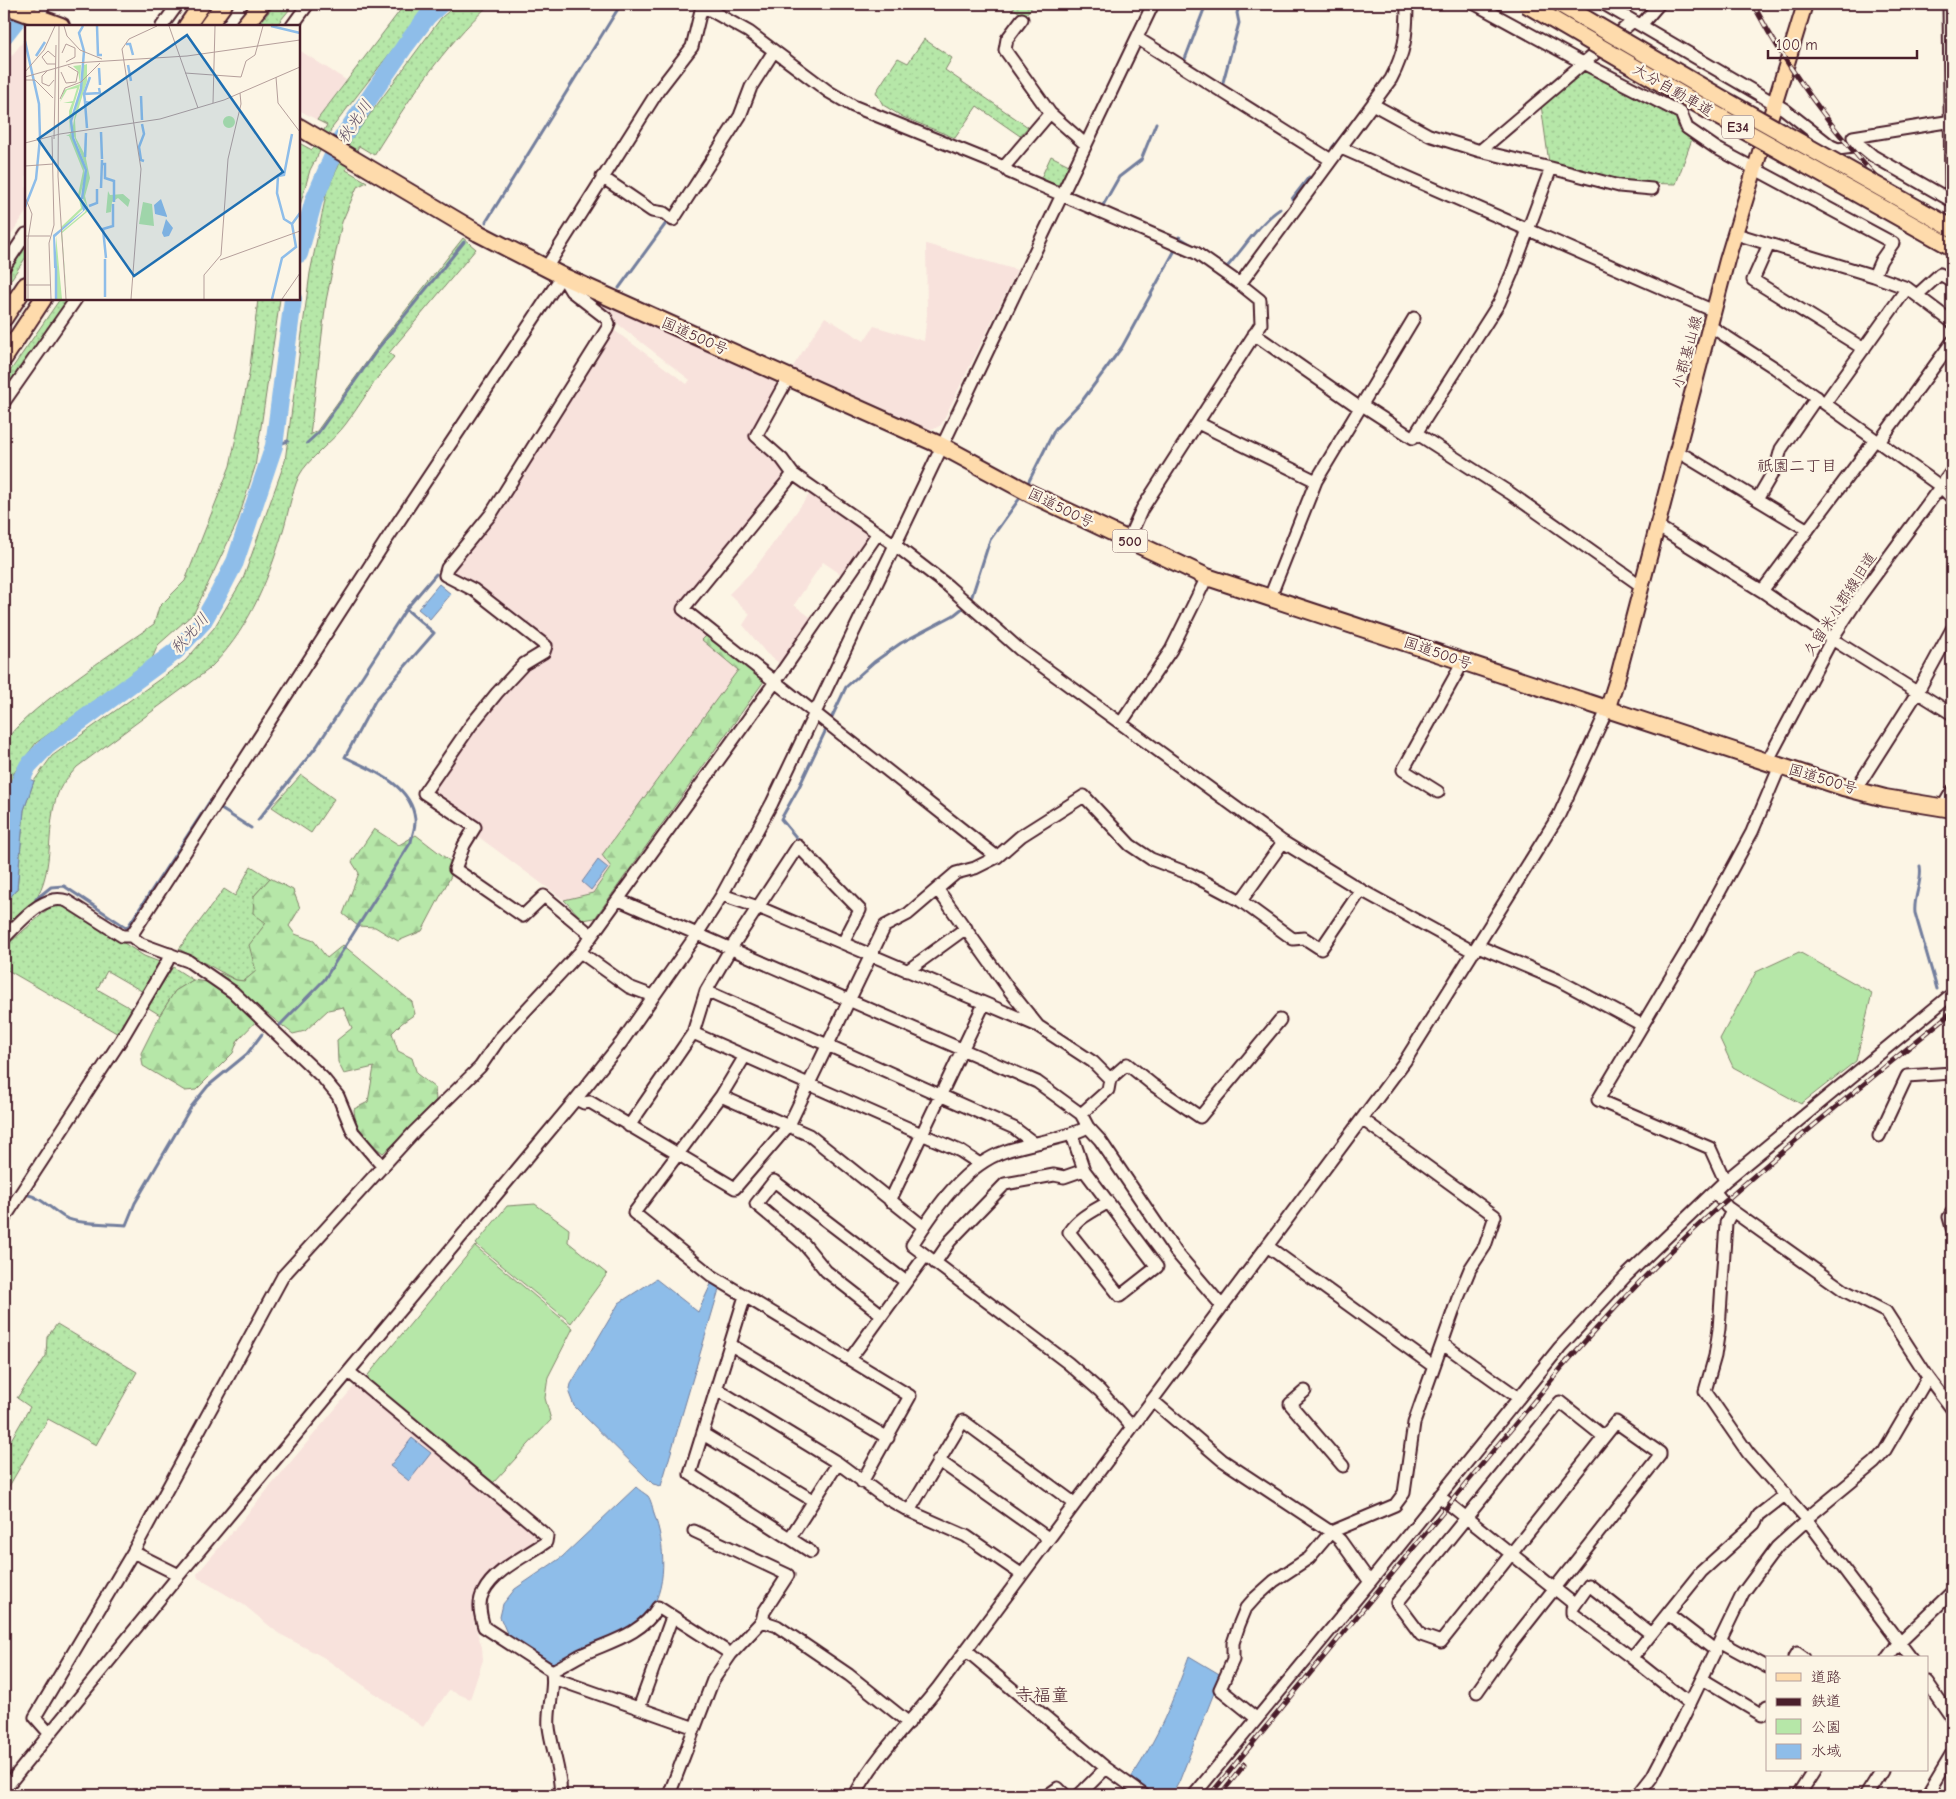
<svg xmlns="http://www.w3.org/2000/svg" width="1956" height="1799" viewBox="0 0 1956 1799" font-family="'Comic Neue','Klee One',sans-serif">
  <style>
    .built { fill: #f8e2dc }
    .green { fill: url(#green-dots); stroke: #80836a }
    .forest { fill: url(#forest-firs); stroke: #80836a }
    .pitch { fill: #b6e7a8; stroke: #80836a }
    .water { fill: #8ebde9; stroke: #737e9d }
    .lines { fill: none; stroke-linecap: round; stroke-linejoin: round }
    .stream { stroke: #737e9d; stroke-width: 3 }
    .river { stroke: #8ebde9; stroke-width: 18 }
    .minor-casing { stroke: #4a1f2b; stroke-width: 15 }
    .major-casing { stroke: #4a1f2b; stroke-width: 18 }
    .highway-casing { stroke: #4a1f2b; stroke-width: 20 }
    .minor { stroke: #fcf5e5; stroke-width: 11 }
    .major { stroke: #fedbac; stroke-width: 14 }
    .highway { stroke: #fedbac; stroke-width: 16 }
    .rail-casing { stroke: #4a1f2b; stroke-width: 5 }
    .rail { stroke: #fcf5e5; stroke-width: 3; stroke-dasharray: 9; stroke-linecap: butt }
    .highway-bridge-casing { stroke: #4a1f2b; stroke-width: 20; stroke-linecap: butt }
    .highway-bridge { stroke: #fedbac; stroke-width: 16 }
    .labels { text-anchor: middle; stroke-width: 4.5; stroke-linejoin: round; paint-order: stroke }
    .shield { fill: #fcf5e5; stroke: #7f5f63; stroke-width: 1 }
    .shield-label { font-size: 14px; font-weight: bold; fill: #4a1f2b }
    .street-label { font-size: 15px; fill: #4a1f2b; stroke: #fcf5e5 }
    .water-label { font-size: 16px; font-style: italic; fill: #5e4e64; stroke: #fcf5e5 }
    .neighbourhood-label { font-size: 16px; fill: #4a1f2b; stroke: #fcf5e5 }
    .quarter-label { font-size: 18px; fill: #4a1f2b; stroke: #fcf5e5 }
    .inset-river { fill: none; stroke: #8ebde9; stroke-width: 2.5 }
    .inset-road { fill: none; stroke: #b59f9b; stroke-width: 1 }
    .view { fill: #1f6fb2; fill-opacity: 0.15; stroke: #1f6fb2; stroke-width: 2.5 }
    .inset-edge { fill: none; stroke: #4a1f2b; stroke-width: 2.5 }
  </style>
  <defs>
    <pattern id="green-dots" width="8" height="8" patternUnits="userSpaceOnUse" patternTransform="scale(1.25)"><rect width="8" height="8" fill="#b6e7a8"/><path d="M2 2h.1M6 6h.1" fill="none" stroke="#9ec691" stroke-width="1.8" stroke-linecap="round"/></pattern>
    <pattern id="forest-firs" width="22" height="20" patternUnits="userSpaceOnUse" patternTransform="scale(1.25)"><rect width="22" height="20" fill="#b6e7a8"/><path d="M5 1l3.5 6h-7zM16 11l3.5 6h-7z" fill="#9ec691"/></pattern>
  </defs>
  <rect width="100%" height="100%" fill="#fcf5e5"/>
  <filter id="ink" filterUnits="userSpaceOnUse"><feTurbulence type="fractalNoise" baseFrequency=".02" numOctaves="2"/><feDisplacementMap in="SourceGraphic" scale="10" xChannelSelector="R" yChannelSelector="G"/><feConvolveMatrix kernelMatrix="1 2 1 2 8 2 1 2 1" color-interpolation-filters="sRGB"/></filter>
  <g filter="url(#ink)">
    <path class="built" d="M26,38V212L4,245V65Z
      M299,50L346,80L317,120L299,110Z
      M926,244L1017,270L941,425L934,429L927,428L792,368L825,317L864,341L874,326L924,341L927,314Z
      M592,297L774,381L777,387L750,437L770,453L785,471L744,528L677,611L707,635L703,640L738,670L603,855L611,867L593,893L564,900L476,835L481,826L431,794V785L479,721L550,643L474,583L453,572V567L611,328L687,384L690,380L592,304Z
      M811,492L869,534L842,575L823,562L794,605L813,619L780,664L766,653L743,625L750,614L729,594L755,568Z
      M356,1384L535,1533L536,1540L530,1547L495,1570L481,1585L476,1597L474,1623L482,1647L483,1660L470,1699L449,1690L423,1727L323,1657L278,1633L244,1605L198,1578L197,1574Z"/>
    <path class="green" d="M275,4H294L276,26H258Z
      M405,4H428L332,128L310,170L299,209V143L312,150L327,125L317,120Z
      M457,4H490C443,47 407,102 374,155L359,146L346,170L367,182L357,187L342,222L326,301L310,435L317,431L383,339L463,238L476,249L389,353L394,357C375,378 362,403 345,425C334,440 307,460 299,476C291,494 288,515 282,534C267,584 246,634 208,670L77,767C72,773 66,779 62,785C44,815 56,862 38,895C30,910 17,920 4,931V905L17,889L24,810L34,781L52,756L185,661L214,628L243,579L285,461L310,273L327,190L351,140L441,18Z
      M1008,4H1035L1024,16Z
      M924,39L952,58L945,70L1028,127L1020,136L977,106L955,138L903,117L883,105L876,92L898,58L908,63Z
      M1585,71L1676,118L1679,131L1692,139L1676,184L1637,183L1612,180L1549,163L1541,105L1580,72Z
      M1051,156L1069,165L1058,186L1052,188L1039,182Z
      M26,243V257L4,290V277Z
      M60,299H70L4,393V380Z
      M258,299H280L255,467L237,523L194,613L158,645L151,661L36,743L14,773L4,807C4,792 0,759 4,746C11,718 125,645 154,624L159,607L185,581L230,466L249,375Z
      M301,775L334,799L311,833L272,807Z
      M251,866L270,878L254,896L266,923L250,945L257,971L244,981L236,980L179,949L224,889L235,896Z
      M65,905L144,956L162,963L145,993L107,971L97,989L134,1010L120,1035L4,968V948L49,908Z
      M173,967L193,980L175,991L160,1015L147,1007Z
      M57,1324L137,1372L96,1445L48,1419L8,1488L4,1485V1452L30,1407L17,1398L46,1356L47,1337Z"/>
    <path class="forest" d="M707,635L764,681L595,918L583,920L564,900L593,893L611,867L602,855L738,670L702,640Z
      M374,829L399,845L416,835L451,862L452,874L422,931L398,941L375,927L358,926L343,914L359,873L352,862Z
      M270,878L293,890L300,908L289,926L295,934L314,941L327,958L343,945L412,1002L415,1014L402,1023L392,1033L398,1051L412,1058L417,1074L435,1088L436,1100L395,1143L383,1153C367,1141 355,1130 354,1109L368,1102L374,1067L344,1074L338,1062L337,1040L352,1028L343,1007L328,1010L305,1031L293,1034L265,1012L238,1040L233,1053L196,1090L185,1091L143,1066L141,1053L160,1015L175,991L193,980L207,982L220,973L236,980L244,981L256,971L249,945L266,923L253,913L254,896Z"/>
    <path class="pitch" d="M1799,952L1872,993L1856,1061L1801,1104L1733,1067L1720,1039L1756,972Z
      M535,1204L569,1229L568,1242L607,1274L571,1323L476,1244L507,1206Z
      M475,1246L573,1328L548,1377L545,1398L551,1420L493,1483L368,1381V1375Z"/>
    <path class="water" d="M439,584L451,594L430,619L418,609Z
      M14,773L34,781L24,810L17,889L4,905V807Z
      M598,860L608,868L591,890L582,882Z
      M656,1279L698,1312L712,1282L720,1286L661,1486L653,1484L574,1406L569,1393L571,1384L619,1303Z
      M412,1438L431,1453L409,1481L390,1466Z
      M636,1487C639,1490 644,1493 648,1496C651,1500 653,1509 654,1514C665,1543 669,1591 646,1616C627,1637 586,1652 560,1664H551L509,1638L500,1617L503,1604L515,1589L562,1557Z
      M1189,1656L1221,1675L1179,1782L1172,1795H1145L1147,1791L1131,1778C1158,1738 1173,1701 1189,1656Z"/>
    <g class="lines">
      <path class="stream" d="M690,4L694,7
        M1185,59L1206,4
        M1223,82L1239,23L1237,13L1240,4
        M1332,148L1345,132
        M1292,199L1309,177
        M1104,207H1102L1119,177L1141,160L1156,123
        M486,222L621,4
        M1179,237L1227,267C1244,248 1259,223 1280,209
        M619,288L667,222
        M307,443L318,433L380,346L464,242
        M274,446L288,441
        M1026,487L1055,429L1082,401L1122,347L1174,252
        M221,809L251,828
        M258,820L317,746L406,609L436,574
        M800,842L781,819L799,787L846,687L874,662L901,643L954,615L964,607L972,596L990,540L1022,495
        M1920,866C1923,882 1913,896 1915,913L1937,989
        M36,899L51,887L64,886L127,928L210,801
        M279,1026L324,980L411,842C412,835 416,826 415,819C411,784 372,770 345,757L375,701L434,633L406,609
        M25,1194C41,1197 51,1209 64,1217C78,1225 110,1223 126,1225L135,1203L191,1107L208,1086L247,1054L262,1034"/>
      <path class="river" d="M4,36L29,4
        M299,254L314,200L338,144L405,46L427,17L441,4
        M15,799L17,788L28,766L47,746L176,651L202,623L219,593L235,562L274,446L293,299"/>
      <defs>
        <path id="minor" d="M699,4L749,32L829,92L853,106L1004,167L1050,113L1085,144
          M1475,4L1585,64L1681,113L1687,128L1716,148L1893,243L1881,260L1874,276
          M1604,4L1784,109L1831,146L1838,149L1861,146L1873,156L1952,201
          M1949,4L1951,200
          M36,18L45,4
          M1022,19L1007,39L1005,50L1050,113
          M1641,25L1659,4
          M162,26L178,4
          M292,26L308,4
          M1137,38L1331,160
          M1374,105L1429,135L1480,151
          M1853,137L1952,121
          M1341,148L1714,311
          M1004,167L1009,172L1196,253L1240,284L1260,300L1261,324L1142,509L1128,540
          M1551,168L1619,186L1652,189
          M602,177L652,211L664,213L673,220L740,116L751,87L774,51
          M1736,234L1874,276L1907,288L1952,322
          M1769,244L1753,280L1864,349
          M4,267L26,234
          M546,268L658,91L692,47L702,6
          M1240,284L1391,79C1405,52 1407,34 1407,4
          M1917,295L1940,274L1952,281
          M1710,326L1775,368L1940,486L1952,498
          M1254,334L1360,408
          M788,378L756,436L782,459L793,474L895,545L948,586L1019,649L1283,842L1361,890L1474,952
          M4,402L76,299
          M1825,403L1907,288
          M1362,405L1413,438L1499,303L1512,273L1551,168L1480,151L1633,21
          M1198,423L1316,481
          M1416,433L1510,493L1640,585
          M1879,442L1952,342
          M1677,451L1808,530
          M793,474L683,609L997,857
          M1758,498L1776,467L1781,449L1817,397
          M1657,526L1762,591L1832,639L1952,714
          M1762,591L1875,440
          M1270,597L1316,481L1414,318
          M1121,723L1171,650L1207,577
          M1767,762L1832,639L1860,596L1952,471
          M1856,789L1917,693L1952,629
          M1438,792L1403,770L1463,662
          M1942,808L1952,791
          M938,890L1010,991L1038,1026L1093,1062L1110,1079L1108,1090L1081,1114
          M722,895L758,907L1038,1026
          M619,900L1037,1082L1081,1114L1088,1127L1100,1140L1176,1252L1222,1306
          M1241,901L1283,842
          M131,936L387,539L562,276L571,291L606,318L609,324L607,329L491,514L447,568L445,575L474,590L546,646L544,652L524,664L497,693L471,725L424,793L475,827L464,845L455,869L523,916L544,896L591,935
          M4,938C20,923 43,892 67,901L122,936H131L141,944L188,961L233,992L323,1078L338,1096L353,1132L383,1167
          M1478,946L1558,980L1642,1025
          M580,952L629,987L653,996
          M907,971L966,928
          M706,991L1014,1128L1034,1143
          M693,1033L960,1151L980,1164
          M1110,1079L1127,1064L1153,1085L1200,1117L1280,1020
          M721,1096L745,1056
          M576,1099L584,1103L590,1102L735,1188L789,1125L885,926L908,914L956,873L975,868L997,857L1021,836L1084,796L1130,845L1151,859L1190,874L1241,901L1293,939L1304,938L1321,949L1361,890
          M629,1126L693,1033L706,991L731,948L798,846L860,910L843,943
          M1088,1127C1062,1140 1033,1142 1006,1151C964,1165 935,1209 912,1245L1068,1363L1100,1391L1132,1427
          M1072,1135L1084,1170L1157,1267L1120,1296L1069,1232C1078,1218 1093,1211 1107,1203
          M1879,1136L1907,1076L1952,1073
          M1725,1181L1710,1148L1598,1100L1699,930L1752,832L1780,766
          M1715,1192L1727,1207L1845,1291L1886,1312L1928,1377L1952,1409
          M890,1201L984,1004
          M1732,1211L1726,1223L1719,1329L1715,1356L1705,1391L1748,1453L1807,1520L1911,1658
          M1952,1212L1949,1217L1952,1228
          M4,1219L121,1040L167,962L170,954
          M1267,1246L1433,1366
          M935,1263L950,1241L1005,1184L1054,1175L1064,1177L1084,1170
          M745,1296L690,1474L811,1552
          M881,1314L826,1271L804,1244L756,1204L774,1181L905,1281
          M1443,1344L1519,1398
          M731,1345L888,1438
          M850,1359L925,1256
          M349,1372L547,1536L546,1542C526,1556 494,1570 483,1593C477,1603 481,1617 484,1627L552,1671
          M718,1390L838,1463L881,1495L909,1511L966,1536L1021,1574
          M1305,1391L1290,1404L1343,1466
          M1152,1400L1222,1460L1331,1532L1340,1540L1370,1582
          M703,1434L814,1501
          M938,1460L1048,1538
          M862,1482L910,1396L712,1276L634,1213L721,1096L809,1135L924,1227
          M1439,1496L1574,1604
          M909,1511L963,1421L1074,1503
          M1806,1519L1874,1463L1884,1452L1928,1377
          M694,1531L788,1575L764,1612L762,1621
          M790,1538L838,1463
          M133,1552L179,1575
          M1668,1614L1716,1651
          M1651,1634L1589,1585L1572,1609V1613L1632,1658L1701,1572L1754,1524L1759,1515L1786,1494
          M1721,1642L1767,1667
          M966,1650L1106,1768L1144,1795
          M1632,1658L1690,1704
          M1794,1658L1797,1653L1804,1658
          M1888,1658L1900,1642L1952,1592
          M552,1671C563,1666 573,1659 583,1654C611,1641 641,1635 658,1607L731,1654
          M552,1673C555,1691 547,1708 549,1727C551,1746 563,1780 560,1795
          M553,1678L695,1728
          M1702,1679L1762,1715L1767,1706
          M1927,1682L1952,1718
          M1477,1692L1513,1641L1660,1455V1453L1616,1422L1441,1642L1421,1635L1397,1603L1560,1402L1604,1437
          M639,1708L672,1617
          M1256,1718L1220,1689L1233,1660V1643L1239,1625L1246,1608L1255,1598L1274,1581L1309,1558L1331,1532L1395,1505L1404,1493L1414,1423L1458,1298L1470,1269L1485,1246L1495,1216L1362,1119
          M49,1733L35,1717L133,1552L283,1276L414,1132L480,1067L500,1038L580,952L775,682L878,533
          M4,1790L179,1575L576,1099L621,1043L697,934L722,895L772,803L1153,4
          M669,1795L713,1680L731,1654L762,1621L777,1626L849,1675L909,1723
          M855,1795C876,1755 909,1724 937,1689L1405,1061L1559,815L1607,710
          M1048,1795L1058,1788L1065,1795
          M1079,1795L1106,1768
          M1194,1795L1370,1582L1560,1347L1626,1276L1725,1181L1952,994
          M1638,1795L1652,1777L1682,1720L1743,1593L1777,1547L1807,1520
          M1799,1795L1815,1770
          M1866,1795L1882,1770
          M1927,1795L1952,1753"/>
        <path id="major" d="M1607,710L1618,676L1727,260L1805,4"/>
        <path id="highway" d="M4,5L61,26
          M187,26L202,4
          M208,26L224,4
          M244,26L262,4
          M299,127L478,233L562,276L940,445L1031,494L1207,577L1843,787L1885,798L1952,809
          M4,318L26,285
          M4,358L43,299"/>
      </defs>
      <use href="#minor" class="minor-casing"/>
      <use href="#major" class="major-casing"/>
      <use href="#highway" class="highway-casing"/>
      <use href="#minor" class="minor"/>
      <use href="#major" class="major"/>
      <use href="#highway" class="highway"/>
      <defs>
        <path id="rail" d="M1753,4C1782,59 1819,111 1859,158C1888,191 1921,220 1952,250
          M1210,1795L1563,1366C1596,1329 1628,1292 1664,1258C1755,1170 1855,1092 1952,1012
          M1220,1795L1245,1764"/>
      </defs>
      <use href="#rail" class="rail-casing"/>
      <use href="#rail" class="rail"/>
      <defs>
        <path id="highway-bridge" d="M1526,4L1713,113L1952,247
          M1560,4L1721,98L1952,228"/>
      </defs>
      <use href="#highway-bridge" class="highway-bridge-casing"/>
      <use href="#highway-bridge" class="highway-bridge"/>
    </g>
  </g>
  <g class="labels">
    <g class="shield">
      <rect x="1722" y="115.5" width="32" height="23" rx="4"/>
      <rect x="1112.5" y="529.5" width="35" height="23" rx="4"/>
    </g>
    <g class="shield-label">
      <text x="1738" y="132">E34</text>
      <text x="1130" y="546">500</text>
    </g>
    <g class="street-label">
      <text transform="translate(1673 90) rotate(30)" y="5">大分自動車道</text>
      <text transform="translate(695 336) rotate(24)" y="5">国道500号</text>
      <text transform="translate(1687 352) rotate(-75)" y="5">小郡基山線</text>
      <text transform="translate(1061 508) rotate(26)" y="5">国道500号</text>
      <text transform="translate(1840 604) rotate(-57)" y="5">久留米小郡線旧道</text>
      <text transform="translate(1438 653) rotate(19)" y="5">国道500号</text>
      <text transform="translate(1823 779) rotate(17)" y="5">国道500号</text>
    </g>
    <g class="water-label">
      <text transform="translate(354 121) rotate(-56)" y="6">秋光川</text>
      <text transform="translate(189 633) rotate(-48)" y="6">秋光川</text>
    </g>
    <g class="neighbourhood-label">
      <text x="1797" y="471">祇園二丁目</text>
    </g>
    <g class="quarter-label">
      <text x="1042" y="1701">寺福童</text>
    </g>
  </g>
  <g transform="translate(25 25)">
    <rect width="275" height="275" fill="#fcf5e5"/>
    <path d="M62,39V56L50,95L51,113L60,130L62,108L61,134L65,153L60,171L63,183L62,187L37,208L42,274L36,207L60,187L62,181L57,172L62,145L47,106L59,40ZM56,40L55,60L47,86L45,106L59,141L60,151L55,172L59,183L36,205L35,183L36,202L56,183L53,170L58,146L44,111H41L45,109L44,86L47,78H38L48,76L52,63L42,65L35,77L39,65L55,59L53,46L48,41ZM31,210L35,253L37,274H32L31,268Z" fill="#b6e7a8"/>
    <path d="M83,166L85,170L98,169L105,175L103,182L93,173L87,177L86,187L81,188Z" fill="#b6e7a8"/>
    <path d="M198 97a6 6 0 1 1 12 0a6 6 0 1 1-12 0ZM118,177L127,179L129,201L114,199Z" fill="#b6e7a8"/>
    <path d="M55,172L61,184L30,212L32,243H29L28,210L58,186ZM136,174L142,191V192L130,189L129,180ZM141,194L148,203L144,211L139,212L137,208Z" fill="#8ebde9"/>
    <path class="inset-river" d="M72,1L73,30H77M246,1L275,8M0,16L14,79L15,113L11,154L0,182M101,19H105L108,30M11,31L20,17M103,40L106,56M74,43L75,60M59,69L65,52M116,71L117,95M60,76L59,69L75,68L74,63M117,99L119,109L114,122L116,135L119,136M62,103L60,77L66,78M76,107L77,134M60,132L61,108M76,139H80V153L89,156V177M76,163L77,135M57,174L61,145L48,113L46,96L56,64L59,26L54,8L58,1M64,181L72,178V164M267,199L259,194L252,168L253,151L259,150L267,109M81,233L78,204L88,201V179M31,241V274M80,272V234M247,274L257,233L271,222L267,199L275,188"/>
    <path class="inset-road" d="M34,1L33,151L41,274M39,1L42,11L55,25L77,34M144,1L173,83M37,28L41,19L50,23V32L41,37M30,32L23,26L17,32L22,39H31M22,46L17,51V58L24,61L29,55M0,47L19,25L30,1M36,47L41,58L51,57L53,47L43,41M160,48L216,52L221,36L230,30L238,1M0,52L49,38L162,31L275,15M251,52L253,78L275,107M0,55H10L28,73M35,74L40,63L56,57L75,38M188,78L190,1M29,114L31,20M0,118L35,109L135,94L199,75L275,42M0,141L28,139M0,172L7,189L3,214V274M0,211H25M195,235L275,206M0,260H26M26,274L24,218L29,200L27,112M106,274L116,144L97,24L104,14L132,1M179,274V250L196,230L203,134L216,79L215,68M257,274L275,248"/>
    <path class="view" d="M162,10L258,147L109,251L13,114Z"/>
    <rect width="275" height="275" class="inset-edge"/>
  </g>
  <rect width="1956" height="1799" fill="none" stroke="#fcf5e5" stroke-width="20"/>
  <rect x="10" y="10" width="1936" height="1779" fill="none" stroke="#4a1f2b" stroke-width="2" filter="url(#ink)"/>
  <rect x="1766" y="1656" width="162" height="115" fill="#fcf5e5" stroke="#b59f9b"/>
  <rect x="1776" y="1673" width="25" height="8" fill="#fedbac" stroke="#b59f9b"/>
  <text x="1811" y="1682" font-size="15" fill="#4a1f2b">道路</text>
  <rect x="1776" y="1698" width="25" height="8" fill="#4a1f2b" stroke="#b59f9b"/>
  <text x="1811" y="1706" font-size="15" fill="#4a1f2b">鉄道</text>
  <rect x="1776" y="1719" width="25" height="15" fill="#b6e7a8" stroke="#b59f9b"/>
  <text x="1811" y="1732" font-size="15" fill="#4a1f2b">公園</text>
  <rect x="1776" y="1744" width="25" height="15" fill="#8ebde9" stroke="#b59f9b"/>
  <text x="1811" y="1756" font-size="15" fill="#4a1f2b">水域</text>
  <path d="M1768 50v8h149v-8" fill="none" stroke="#4a1f2b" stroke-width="2.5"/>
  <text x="1776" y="50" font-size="15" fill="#4a1f2b" stroke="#fcf5e5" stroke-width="4" paint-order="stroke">100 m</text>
</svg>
